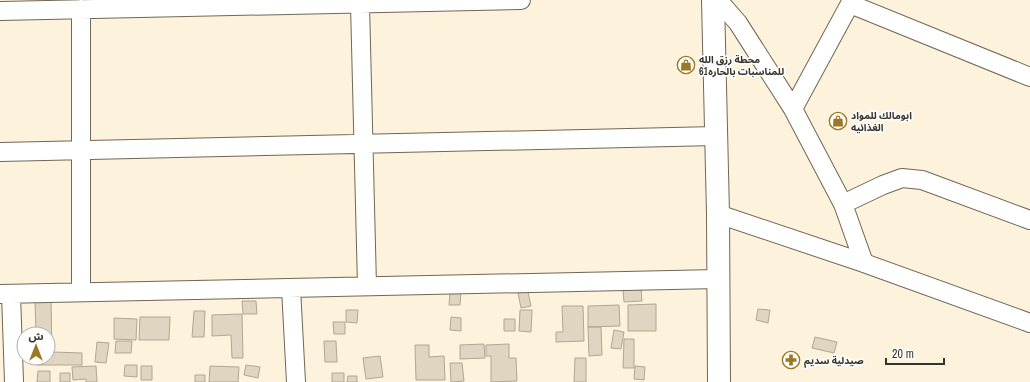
<svg xmlns="http://www.w3.org/2000/svg" width="1030" height="382" viewBox="0 0 1030 382" font-family="'Archivo Narrow','Noto Sans Arabic',sans-serif">
  <style>
    .building { fill: #e0d5c0; stroke: #b0a691 }
    .lines { fill: none; stroke-linecap: round; stroke-linejoin: round }
    .street-casing { stroke: #706754; stroke-width: 20 }
    .secondary-casing { stroke: #706754; stroke-width: 24 }
    .street { stroke: #fff; stroke-width: 18 }
    .secondary { stroke: #fff; stroke-width: 22 }
    .labels { text-anchor: middle; stroke-width: 3; stroke-linejoin: round; paint-order: stroke }
    .poi-label { font-size: 10px; font-weight: bold; fill: #37332a; stroke: #fff; text-anchor: start }
  </style>
  <rect width="100%" height="100%" fill="#fdf2dc"/>
  <path class="building" d="M641,289L642,301L624,302L623,290Z
    M450,292H461L460,305H449Z
    M528,292L531,306L521,308L518,293Z
    M35,301H51L52,352L82,353V365H37V358H48V334H36Z
    M242,301H256L257,314H243Z
    M656,304V331H628V305Z
    M619,305L620,326L588,327V306Z
    M562,306H583L584,341L556,342V332H563Z
    M758,309L770,310L768,323L756,320Z
    M346,310H358L357,323L346,322Z
    M520,310H532L531,332L519,331Z
    M194,311H205L204,337H192Z
    M242,314L243,358H232L231,335L212,336V315Z
    M140,317H170L169,340H139Z
    M451,317L461,318V331L450,330Z
    M114,318L137,319L136,340L114,339Z
    M504,319H515V331H504Z
    M333,322H345V334H334Z
    M588,327H601L602,355L589,356Z
    M614,330L624,332L621,349L611,348Z
    M815,337L837,342L834,353L812,348Z
    M624,339H634V368H623Z
    M116,341H132L131,353H115Z
    M324,341H336L337,362H325Z
    M97,342L109,343L106,363L95,362Z
    M484,344L485,358L460,359V345Z
    M509,344V358H516L517,381L491,382V356H486V345Z
    M415,345H429V357L444,356L445,380H416Z
    M380,356L383,377L366,379L363,358Z
    M575,358H586V382H574Z
    M450,363H462L464,381L451,382Z
    M125,365H137V377L124,376Z
    M246,365L260,367L258,378L244,375Z
    M96,366L97,382H86V379L73,380L72,367Z
    M141,366H152V380H141Z
    M210,366L239,367L238,382H209Z
    M635,366L645,367L644,380L634,379Z
    M38,371H50V382H37Z
    M60,373H70V382H60Z
    M332,373H344V382H332Z
    M195,375H205V382H195Z
    M348,376H357V382H347Z"/>
  <g class="lines">
    <defs>
      <path id="street" d="M718,0L738,23L793,109L843,204L864,263
        M360,4L367,286
        M850,4L1030,77
        M81,9V292
        M0,11L521,0
        M793,109L852,0
        M0,152L716,136
        M843,204L883,185L902,178L922,180L1030,220
        M718,214L864,263L1030,323
        M291,288L296,382
        M0,294L718,279
        M11,294L14,382"/>
      <path id="secondary" d="M713,0L718,214L719,382"/>
    </defs>
    <use href="#street" class="street-casing"/>
    <use href="#secondary" class="secondary-casing"/>
    <use href="#street" class="street"/>
    <use href="#secondary" class="secondary"/>
  </g>
  <defs>
    <symbol id="shop-ring" viewBox="-11 -11 22 22"><circle r="9.5" fill="#fff" stroke="#9b7823" stroke-width="1.5"/><path d="M-5-2.5h2.3a2.7 3.5 0 0 1 5.4 0H5L5.5 6h-11ZM-1.5-2.5h3a1.5 2.3 0 0 0-3 0Z" fill="#9b7823"/></symbol>
    <symbol id="pharmacy-ring" viewBox="-11 -11 22 22"><circle r="9.5" fill="#fff" stroke="#9b7823" stroke-width="1.5"/><path d="M-2-6h4v4h4v4h-4v4h-4v-4h-4v-4h4Z" fill="#9b7823"/></symbol>
  </defs>
  <g fill-rule="evenodd">
    <use href="#shop-ring" x="676" y="55" width="20" height="20"/>
    <use href="#shop-ring" x="828" y="111" width="20" height="20"/>
    <use href="#pharmacy-ring" x="781" y="350" width="20" height="20"/>
  </g>
  <g class="labels">
    <g class="poi-label">
      <text x="699" y="63">محطة رزق الله<tspan x="699" dy="12">للمناسبات بالحاره61</tspan></text>
      <text x="851" y="119">ابومالك للمواد<tspan x="851" dy="12">الغذائيه</tspan></text>
      <text x="804" y="364">صيدلية سديم</text>
    </g>
  </g>
  <g transform="translate(36 346)"><circle r="19" fill="#ffffff" stroke="#afadaa"/>
  <path d="M0-3L7 15L0 10L-7 15Z" fill="#9b7823"/>
  <text y="-6" font-size="11" font-weight="bold" text-anchor="middle" fill="#37332a">ش</text>
  </g>
  <path d="M886 358v6h58v-6" fill="none" stroke="#37332a" stroke-width="2"/>
  <text x="892" y="358" font-size="12" fill="#37332a" stroke="#ffffff" stroke-width="3" paint-order="stroke">20 m</text>
</svg>
